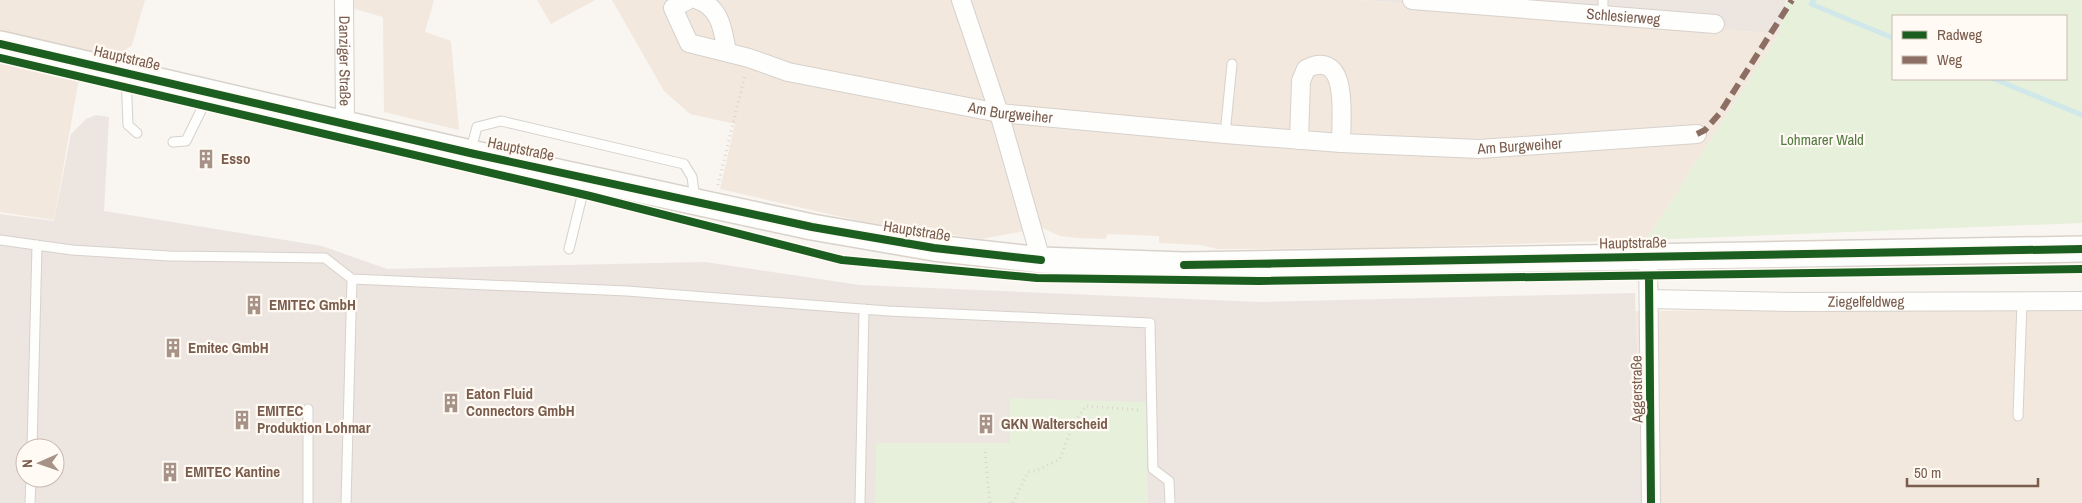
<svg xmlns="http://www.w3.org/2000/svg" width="2082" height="503" viewBox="0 0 2082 503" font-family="'Archivo Narrow',sans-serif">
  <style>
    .residential { fill: #f2e8de }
    .industrial { fill: #ede5e0; fill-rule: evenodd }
    .green { fill: #e7f0db; fill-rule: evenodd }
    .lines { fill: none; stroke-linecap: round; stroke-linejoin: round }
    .stream { stroke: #d0e8ea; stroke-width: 5 }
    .service-casing { stroke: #d7d1cb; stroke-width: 11 }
    .minor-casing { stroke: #d7d1cb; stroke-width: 20 }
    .secondary-casing { stroke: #d9d2cb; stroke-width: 28 }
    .path { stroke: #dcd5d0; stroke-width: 3; stroke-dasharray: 1 4; stroke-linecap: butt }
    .service { stroke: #fefefd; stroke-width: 9 }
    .minor { stroke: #fefefd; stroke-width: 18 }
    .secondary { stroke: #fefefd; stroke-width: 25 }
    .quiet { stroke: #8d6e63; stroke-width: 6; stroke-dasharray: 12 6; stroke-linecap: butt }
    .cycleway-casing { stroke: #fffaf3; stroke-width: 11 }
    .cycleway { stroke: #1b5e20; stroke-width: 8 }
    .labels { text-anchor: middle; stroke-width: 4.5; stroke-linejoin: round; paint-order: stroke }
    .street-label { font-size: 15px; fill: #7a5c4d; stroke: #fffaf3 }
    .park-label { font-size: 15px; fill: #537a41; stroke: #fffaf3 }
    .poi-label { font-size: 15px; font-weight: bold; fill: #7a5c4d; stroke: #fffaf3; text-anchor: start }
  </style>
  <rect width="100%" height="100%" fill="#f9f5f0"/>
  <path class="residential" d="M0,0H145L132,45L78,84L54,220L0,212Z
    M341,0H434L425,32L451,41L459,130L384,112L383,17L341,5Z
    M537,0H595L551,24Z
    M612,0H1358L1779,34L1646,240L1370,248L1218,249L1200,245L1159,243V236L1107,234L1106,239L1078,238L1060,236L1042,228L981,239L864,222L720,189L735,124L690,114L664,91Z
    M2082,308V503H1643L1636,311Z"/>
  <path class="industrial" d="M1360,0H1786L1779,34Z
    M96,115L109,117L104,211L322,246L387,269L705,262L860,285L1259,302L1635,293L1643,503H0V214L54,221L71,134L86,119ZM25,448H55V478H25Z"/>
  <path class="green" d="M1787,0H2082V223L1646,240L1779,34ZM1893,16H2066V79H1893Z
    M1010,398L1146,402L1148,503H875L876,443H1010Z"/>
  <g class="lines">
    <path class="stream" d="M1814,0L1811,4L1893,38
      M1994,79L2082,115"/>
    <defs>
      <path id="service" d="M1603,0V15
        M126,75L128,125L137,133
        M1225,134L1232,64
        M173,142L186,141L209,94
        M470,153L477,127L501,121L684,164L692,177L695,199
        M0,240L72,250L169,256L325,258L352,279L627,291L888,311L1150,323L1153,469L1169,481L1170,503
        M569,249L586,180
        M2018,416L2022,302
        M32,448L37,245
        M30,503L31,478
        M308,503V409
        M346,503L352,279
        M860,503L864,309"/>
      <g id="minor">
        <path id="s1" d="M344,0L345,122"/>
        <path id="s2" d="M688,0L673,8L689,43L749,58L788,72L999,113L1225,134L1341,143L1479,149L1697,134"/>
        <path d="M698,0C721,8 723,31 727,52"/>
        <path d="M961,0L999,113L1041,260"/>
        <path id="s3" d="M1412,0L1715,24"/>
        <path d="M1299,140L1301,81L1306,69C1350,47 1341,118 1341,143"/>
        <path d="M1648,256L1651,503"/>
        <path id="s4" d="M1650,299L1794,302L2082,301"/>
      </g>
      <path id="secondary" d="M0,44L470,153L812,227L934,248L1041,260L1184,265L2082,249"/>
    </defs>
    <use href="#service" class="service-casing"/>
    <use href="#minor" class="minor-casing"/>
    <use href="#secondary" class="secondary-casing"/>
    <path class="path" d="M718,185L745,75
      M985,452L990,503
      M1013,503L1028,472L1036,471L1060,459L1073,424L1086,406L1139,410"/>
    <use href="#service" class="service"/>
    <use href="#minor" class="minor"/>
    <use href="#secondary" class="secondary"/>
    <path class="quiet" d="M1697,134L1705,130L1720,113L1792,0"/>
    <defs>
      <path id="cycleway" d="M0,44L470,153L812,227L934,248L1041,260
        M0,58L590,196L842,260L1037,278L1259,281L2082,269
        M1184,265L2082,249
        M1649,276L1651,503"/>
    </defs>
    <use href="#cycleway" class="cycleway-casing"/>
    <use href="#cycleway" class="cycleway"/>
  </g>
  <defs>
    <symbol id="building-bare" viewBox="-9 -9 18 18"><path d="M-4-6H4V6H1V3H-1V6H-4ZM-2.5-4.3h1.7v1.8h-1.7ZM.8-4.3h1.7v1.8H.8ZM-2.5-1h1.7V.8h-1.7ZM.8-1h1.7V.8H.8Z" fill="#a69286" stroke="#fffaf3" stroke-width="2.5" paint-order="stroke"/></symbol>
  </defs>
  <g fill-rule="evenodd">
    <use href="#building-bare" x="192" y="145" width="28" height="28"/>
    <use href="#building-bare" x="240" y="291" width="28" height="28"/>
    <use href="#building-bare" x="159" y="334" width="28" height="28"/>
    <use href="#building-bare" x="437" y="389" width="28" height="28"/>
    <use href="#building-bare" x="228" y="406" width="28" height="28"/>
    <use href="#building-bare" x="972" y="410" width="28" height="28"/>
    <use href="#building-bare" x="156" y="458" width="28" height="28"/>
  </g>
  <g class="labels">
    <g class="street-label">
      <text dy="5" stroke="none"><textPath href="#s3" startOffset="212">Schlesierweg</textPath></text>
      <text transform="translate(127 58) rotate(13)" y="5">Hauptstraße</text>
      <text dy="5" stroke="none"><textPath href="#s1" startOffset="61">Danziger Straße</textPath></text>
      <text dy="5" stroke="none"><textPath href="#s2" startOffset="385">Am Burgweiher</textPath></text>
      <text dy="5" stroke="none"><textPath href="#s2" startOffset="896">Am Burgweiher</textPath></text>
      <text transform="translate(521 149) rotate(12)" y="5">Hauptstraße</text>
      <text transform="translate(917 231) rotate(9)" y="5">Hauptstraße</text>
      <text transform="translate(1633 243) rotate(-1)" y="5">Hauptstraße</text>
      <text dy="5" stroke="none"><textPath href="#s4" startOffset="216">Ziegelfeldweg</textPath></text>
      <text transform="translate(1637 389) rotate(-91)" y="5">Aggerstraße</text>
    </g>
    <g class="park-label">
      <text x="1822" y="145">Lohmarer Wald</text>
    </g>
    <g class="poi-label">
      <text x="221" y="164">Esso</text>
      <text x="269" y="310">EMITEC GmbH</text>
      <text x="188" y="353">Emitec GmbH</text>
      <text x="466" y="399">Eaton Fluid<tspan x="466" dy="17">Connectors GmbH</tspan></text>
      <text x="257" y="416">EMITEC<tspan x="257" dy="17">Produktion Lohmar</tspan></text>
      <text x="1001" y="429">GKN Walterscheid</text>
      <text x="185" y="477">EMITEC Kantine</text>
    </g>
  </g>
  <rect x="1892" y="15" width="175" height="65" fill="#fffaf3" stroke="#cabbb1"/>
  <rect x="1902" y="31" width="25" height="8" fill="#1b5e20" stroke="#cabbb1"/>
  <text x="1937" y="40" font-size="15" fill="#7a5c4d">Radweg</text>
  <rect x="1902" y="56" width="25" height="8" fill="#8d6e63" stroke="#cabbb1"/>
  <text x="1937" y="65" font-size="15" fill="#7a5c4d">Weg</text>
  <g transform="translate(40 463) rotate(268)"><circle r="24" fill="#fffaf3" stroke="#cabbb1"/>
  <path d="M0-4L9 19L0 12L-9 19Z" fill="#a69286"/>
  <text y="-8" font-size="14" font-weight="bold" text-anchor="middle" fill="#7a5c4d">N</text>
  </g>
  <path d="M1907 478v8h131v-8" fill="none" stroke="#7a5c4d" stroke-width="2.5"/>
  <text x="1914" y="478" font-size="15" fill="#7a5c4d" stroke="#fffaf3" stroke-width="4" paint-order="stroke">50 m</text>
</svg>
